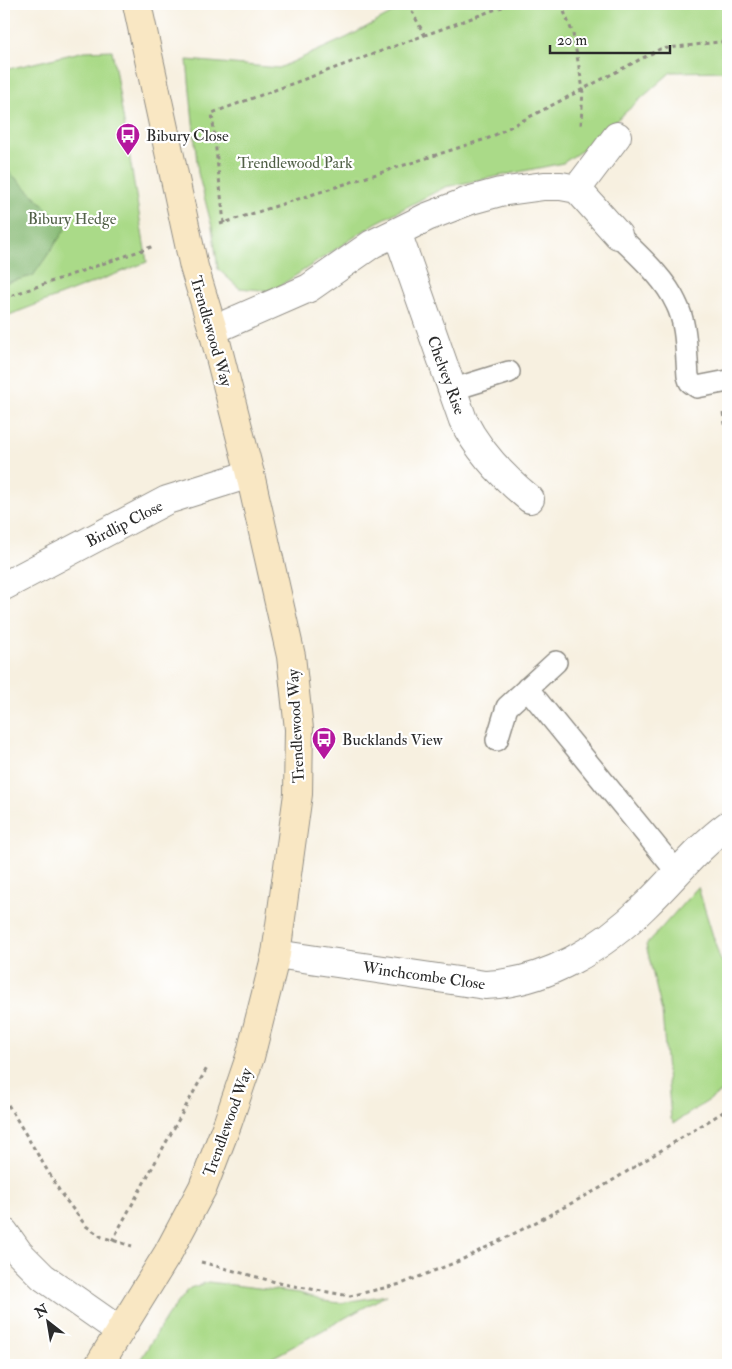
<svg xmlns="http://www.w3.org/2000/svg" width="732" height="1369" viewBox="0 0 732 1369" font-family="'IM FELL Double Pica',serif">
  <style>
    .green { fill: #aada88; stroke: #6a825a }
    .forest { fill: #87ba74; stroke: #597250 }
    .lines { fill: none; stroke-linecap: round; stroke-linejoin: round }
    .lane-casing { stroke: #918e86; stroke-width: 24 }
    .street-casing { stroke: #918e86; stroke-width: 30 }
    .secondary-casing { stroke: #918e86; stroke-width: 30 }
    .path { stroke: #918e86; stroke-width: 3; stroke-dasharray: 4 4; stroke-linecap: butt }
    .lane { stroke: #fff; stroke-width: 21 }
    .street { stroke: #fff; stroke-width: 28 }
    .secondary { stroke: #f9e7c3; stroke-width: 28 }
    .labels { text-anchor: middle; stroke-width: 4.5; stroke-linejoin: round; paint-order: stroke }
    .poi-label { font-size: 16px; fill: #2b2b2b; stroke: #fff; text-anchor: start }
    .park-label { font-size: 16px; fill: #516047; stroke: #fff }
    .street-label { font-size: 16px; fill: #2b2b2b; stroke: #fff }
  </style>
  <rect width="100%" height="100%" fill="#fff"/>
  <filter id="ink" filterUnits="userSpaceOnUse"><feTurbulence type="fractalNoise" baseFrequency=".02" numOctaves="2"/><feDisplacementMap in="SourceGraphic" scale="10" xChannelSelector="R" yChannelSelector="G"/><feConvolveMatrix kernelMatrix="1 2 1 2 8 2 1 2 1" color-interpolation-filters="sRGB"/></filter>
  <filter id="wash" filterUnits="userSpaceOnUse"><feTurbulence type="fractalNoise" baseFrequency=".0096" numOctaves="4" result="noise"/><feDisplacementMap in="SourceGraphic" scale="20" xChannelSelector="R" yChannelSelector="G"/><feGaussianBlur stdDeviation="1.12" result="paint"/><feColorMatrix in="noise" values="0 0 0 0 0 0 0 0 0 0 0 0 0 0 0 0 0 1.4 0 .05"/><feComposite in="paint" operator="in"/></filter>
  <g filter="url(#wash)">
    <rect width="100%" height="100%" fill="#f7f0e0"/>
    <path class="green" d="M409,4H728V71L671,72L610,126L602,137L563,163L445,187L376,223L272,291L239,288L218,269L212,227L198,173L187,60L279,68L348,37Z
      M112,50L147,262L4,317V70L85,51Z
      M698,887L720,959L728,968V1088L674,1123L671,1119L662,1012L646,945Z
      M208,1282L300,1293L323,1301L340,1303L387,1295L259,1365H137L168,1315L190,1288Z"/>
    <path class="forest" d="M4,167L67,227L33,276L4,283Z"/>
  </g>
  <g filter="url(#ink)">
    <g class="lines">
      <defs>
        <path id="lane" d="M618,235C638,255 664,277 676,303C687,324 686,352 688,376L690,382L697,387L728,381
          M451,390L509,372
          M527,688L677,872
          M497,740L507,707L556,662"/>
        <path id="street" d="M577,189L617,136
          M397,232L427,217L471,200L500,192L544,186H561L577,189L618,235
          M213,330L309,288L372,244L397,232L463,420C479,452 503,477 530,499
          M4,586L167,500L250,474
          M276,954L485,985C546,983 604,947 646,905C674,878 697,848 728,825
          M4,1232L19,1253L43,1277L120,1331"/>
        <path id="secondary" d="M99,1365L168,1253L203,1187L228,1122L250,1057L276,954L298,794L299,729L291,656L250,474L213,330L194,267L137,4"/>
      </defs>
      <use href="#lane" class="lane-casing"/>
      <use href="#street" class="street-casing"/>
      <use href="#secondary" class="secondary-casing"/>
      <path class="path" d="M408,4L425,36
        M561,4L573,34L583,89L581,125
        M224,223L212,113L510,4
        M220,224L489,138L660,49L728,41
        M4,298L154,246
        M723,413L728,439
        M4,1098L62,1195L86,1226L102,1237L132,1246
        M112,1241L208,1066
        M201,1262L283,1284L350,1296L401,1284L459,1261L521,1230L602,1187L728,1109"/>
      <use href="#lane" class="lane"/>
      <use href="#street" class="street"/>
      <use href="#secondary" class="secondary"/>
    </g>
  </g>
  <defs>
    <symbol id="bus-pin" viewBox="-11 -11 22 30"><path d="M0 17L-7.5 6A9.5 9.5 0 1 1 7.5 6Z" fill="#b5179e" stroke="#fff"/><path d="M-5-6H5V4H4V6H2V4H-2V6H-4V4H-5ZM-3.5-4V0h7V-4ZM-3.5 1.2v1.5H-2V1.2ZM2 1.2v1.5H3.5V1.2Z" fill="#fff"/></symbol>
  </defs>
  <g fill-rule="evenodd">
    <use href="#bus-pin" x="114" y="121" width="28" height="38"/>
    <use href="#bus-pin" x="310" y="725" width="28" height="38"/>
  </g>
  <g class="labels">
    <g class="poi-label">
      <text x="146" y="141">Bibury Close</text>
      <text x="342" y="745">Bucklands View</text>
    </g>
    <g class="park-label">
      <text x="295" y="168">Trendlewood Park</text>
      <text x="72" y="224">Bibury Hedge</text>
    </g>
    <g class="street-label">
      <text transform="translate(212 331) rotate(74)" y="6">Trendlewood Way</text>
      <text transform="translate(447 375) rotate(70)" y="6">Chelvey Rise</text>
      <text transform="translate(124 523) rotate(-27)" y="6">Birdlip Close</text>
      <text transform="translate(295 726) rotate(-93)" y="6">Trendlewood Way</text>
      <text transform="translate(424 975) rotate(8)" y="6">Winchcombe Close</text>
      <text transform="translate(227 1122) rotate(-70)" y="6">Trendlewood Way</text>
    </g>
  </g>
  <rect width="732" height="1369" fill="none" stroke="#fff" stroke-width="20"/>
  <g transform="translate(48 1322) rotate(329)" stroke="#ffffff" stroke-width="4" paint-order="stroke">
  <path d="M0-4L9 19L0 12L-9 19Z" fill="#2b2b2b"/>
  <text y="-8" font-size="14" font-weight="bold" text-anchor="middle" fill="#2b2b2b">N</text>
  </g>
  <path d="M550 45v8h120v-8" fill="none" stroke="#2b2b2b" stroke-width="2.5"/>
  <text x="557" y="45" font-size="15" fill="#2b2b2b" stroke="#ffffff" stroke-width="4" paint-order="stroke">20 m</text>
</svg>
